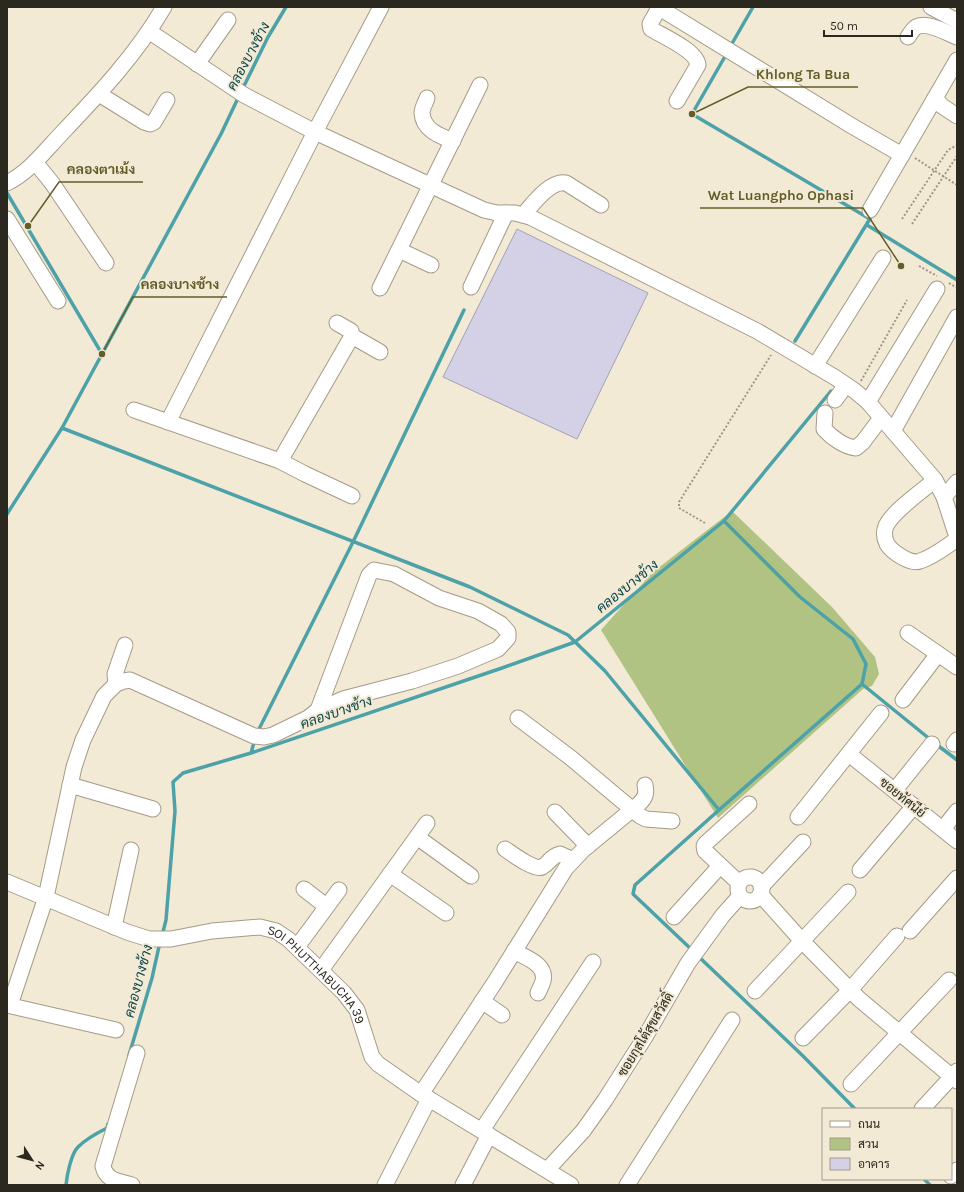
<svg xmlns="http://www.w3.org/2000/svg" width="964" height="1192" viewBox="0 0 964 1192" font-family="Karla,Sarabun,sans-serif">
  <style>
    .green { fill: #b0c383 }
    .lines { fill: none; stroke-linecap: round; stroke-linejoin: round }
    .stream { stroke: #4ca2a8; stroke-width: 3.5 }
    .building { fill: #d4d0e6; stroke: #a4a1b5 }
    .minor-casing { stroke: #a49b88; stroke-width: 17 }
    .path { stroke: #9e9788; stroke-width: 2; stroke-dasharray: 2 2; stroke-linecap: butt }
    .minor { stroke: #fff; stroke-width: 15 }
    .labels { text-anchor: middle; stroke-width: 4; stroke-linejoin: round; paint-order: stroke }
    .street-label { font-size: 13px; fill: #2b2820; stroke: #f3ead5 }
    .water-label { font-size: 14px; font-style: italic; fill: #0e474c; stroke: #f3ead5 }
    .leader { fill: none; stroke: #645d29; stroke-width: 1.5 }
    .callout-dot { fill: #645d29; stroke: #f3ead5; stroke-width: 1.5 }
    .callout-label { font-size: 14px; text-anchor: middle; font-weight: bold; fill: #645d29; stroke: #f3ead5; stroke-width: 4; stroke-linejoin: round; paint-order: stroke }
  </style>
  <rect width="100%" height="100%" fill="#f3ead5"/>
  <path class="green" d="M732,511L832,607L875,657L879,674L872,686L863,689L718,818L601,630L653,572Z"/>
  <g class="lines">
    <path class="stream" d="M730,47L753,7
      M727,53L692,114L870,219
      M242,90L268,37L286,7
      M7,193L102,354
      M867,225L957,280
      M795,341L871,217
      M62,428L470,587L568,635L605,671L719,810
      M7,514L62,428L221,134L239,96
      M724,521L800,597L853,639L866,664L862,684L931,740
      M257,733L353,542L464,310
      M936,744L957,760
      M251,753L255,739
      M162,936L166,920L175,811L173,782L183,773L251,753L502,668L575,642L724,521L831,391
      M692,950L633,894L635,885L719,810L862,684
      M698,956L803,1056L855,1109
      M129,1055L152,978L160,942
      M924,1179L930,1185
      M66,1185C67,1175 71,1154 78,1147C86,1139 97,1133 107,1128L108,1124"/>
  </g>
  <path class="building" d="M517,229L648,293L577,439L443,377Z"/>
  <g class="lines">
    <defs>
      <g id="minor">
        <path d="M658,7L852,126L902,155"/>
        <path d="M931,7L957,21"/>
        <path d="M659,8L650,24L651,29C663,36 697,51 698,65L677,101"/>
        <path d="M150,32L244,95L315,132L484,210L497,213H515L530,217L757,331L836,378L855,391L868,402L935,480L944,497L957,537"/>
        <path d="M908,37C910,34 913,29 916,27C927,21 947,33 957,37"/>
        <path d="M957,60L935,98L942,106L957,116"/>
        <path d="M197,64L228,20"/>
        <path d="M99,94L144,122L150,124L154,122L167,100"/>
        <path d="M427,98C426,102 422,108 422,113C423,130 440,136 453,141"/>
        <path d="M35,162L52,183L106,263"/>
        <path d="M7,183C29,172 44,152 61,134C99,94 136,55 164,7"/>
        <path d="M870,210L935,98"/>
        <path d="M523,215C533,204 550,180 566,183L601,205"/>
        <path d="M7,219L58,301"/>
        <path d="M399,250L431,265"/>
        <path d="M471,287L506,213"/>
        <path d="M380,288L480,85"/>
        <path d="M352,336L380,352"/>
        <path d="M815,366L883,258"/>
        <path d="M835,400L846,385"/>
        <path d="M868,402L937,289"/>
        <path d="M134,410L280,461L305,474L352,496"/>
        <path d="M825,413L824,429C832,438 845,447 856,448L863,442L881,418"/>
        <path d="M168,422L315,132L381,7"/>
        <path d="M893,431L957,317"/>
        <path d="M280,461L352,336L351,331L337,323"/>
        <path d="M935,480C922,491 893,511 886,526C884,531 884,538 887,544C892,552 911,565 920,561C933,557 946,547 957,539"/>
        <path d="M944,497L957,482"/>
        <path d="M908,633L957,667"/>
        <path d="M116,684L115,674L125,645"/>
        <path d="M903,700L938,654"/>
        <path d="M518,718L571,758L640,816L646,819L672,821"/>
        <path d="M954,744L957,740"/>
        <path d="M849,754L957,841"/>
        <path d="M70,785L153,809"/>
        <path d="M895,790L932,744"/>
        <path d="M555,812L588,846"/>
        <path d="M798,817L881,713"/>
        <path d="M943,829L957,811"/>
        <path d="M417,837L471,876"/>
        <path d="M505,849C511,853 535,871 542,867C550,863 550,856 560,854L573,860"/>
        <path d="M860,870L914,806"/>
        <path d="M390,874L446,913"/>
        <circle cx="750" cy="889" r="12"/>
        <path id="s1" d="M7,882L127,932L149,939H171L212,931L260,927L276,931L288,939L344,993L357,1010L372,1057L378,1064L421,1094L571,1185"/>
        <path d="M739,883L705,851L704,846L706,843L749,804"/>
        <path d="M761,887L803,842"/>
        <path d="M304,889L326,906"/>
        <path d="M760,894L802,941L859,999L957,1081"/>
        <path d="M674,917L720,866"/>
        <path d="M114,927L131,850"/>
        <path d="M910,931L957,878"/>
        <path d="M297,947L339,890"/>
        <path d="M514,951C526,958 547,964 543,981C542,985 539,990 538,993"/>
        <path d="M321,970L427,823"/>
        <path d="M755,991L848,892"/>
        <path d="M482,1001L502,1015"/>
        <path d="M7,1005L116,1030"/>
        <path d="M10,1005L46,897L74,767L83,740L104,696L116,684L124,681L130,680L254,736L264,737L273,735L308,718L318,710L369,575L374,570L394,574L439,598L478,611L501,624L508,632V638L498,649L458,666L412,681L343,699L318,710"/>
        <path d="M803,1038L850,990L897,936"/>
        <path d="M851,1084L949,980"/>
        <path d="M421,1094L495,982L566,868L583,850L639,804C645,798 647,794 645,785"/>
        <path d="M922,1109L957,1071"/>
        <path d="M482,1130L593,962"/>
        <path d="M547,1170L583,1131L605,1100L645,1037L688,963L723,915L740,896"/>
        <path d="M951,1176L957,1170"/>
        <path d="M132,1185C119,1181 106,1181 103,1166L137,1053"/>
        <path d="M385,1185L429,1099"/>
        <path d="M463,1185L489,1135"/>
        <path d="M627,1185L732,1020"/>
      </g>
    </defs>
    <use href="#minor" class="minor-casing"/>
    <path class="path" d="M915,158L957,185
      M902,219L948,150L957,145
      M912,224L957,156
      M919,266L937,276
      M949,283L957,288
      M861,381L907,300
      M705,523L679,508V502L771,355"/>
    <use href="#minor" class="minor"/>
  </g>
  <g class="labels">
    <g class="street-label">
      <text transform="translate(903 797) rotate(39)" y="5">ซอยทัศนีย์</text>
      <text dy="5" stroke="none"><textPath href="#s1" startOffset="341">SOI PHUTTHABUCHA 39</textPath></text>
      <text transform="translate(645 1034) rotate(-59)" y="5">ซอยกุสโต้สุขสวัสดิ์</text>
    </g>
    <g class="water-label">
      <text transform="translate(248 56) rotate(-62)" y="5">คลองบางช้าง</text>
      <text transform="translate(627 586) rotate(-39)" y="5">คลองบางช้าง</text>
      <text transform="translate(336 712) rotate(-19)" y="5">คลองบางช้าง</text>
      <text transform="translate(138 981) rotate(-75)" y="5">คลองบางช้าง</text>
    </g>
  </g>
  <path class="leader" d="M692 114L748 87H858M28 226L59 182H143M901 266L863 208H700M102 354L133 297H227"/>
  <g class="callout-dot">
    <circle cx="692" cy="114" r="4"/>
    <circle cx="28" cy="226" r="4"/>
    <circle cx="901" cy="266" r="4"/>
    <circle cx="102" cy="354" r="4"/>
  </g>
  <g class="callout-label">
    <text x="803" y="79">Khlong Ta Bua</text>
    <text x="101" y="174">คลองตาเม้ง</text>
    <text x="781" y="200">Wat Luangpho Ophasi</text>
    <text x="180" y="289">คลองบางช้าง</text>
  </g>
  <rect width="964" height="1192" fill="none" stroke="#2b2820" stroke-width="16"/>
  <rect x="822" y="1108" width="130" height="72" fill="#f3ead5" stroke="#a39c8d"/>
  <rect x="830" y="1121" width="20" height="6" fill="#ffffff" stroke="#a39c8d"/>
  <text x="858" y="1128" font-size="12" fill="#2b2820">ถนน</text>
  <rect x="830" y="1138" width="20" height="12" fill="#b0c383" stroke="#a39c8d"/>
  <text x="858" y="1148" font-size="12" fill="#2b2820">สวน</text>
  <rect x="830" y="1158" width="20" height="12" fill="#d4d0e6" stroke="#a39c8d"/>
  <text x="858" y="1168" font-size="12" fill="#2b2820">อาคาร</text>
  <g transform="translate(32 1160) rotate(126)" stroke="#f3ead5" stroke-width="3" paint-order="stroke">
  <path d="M0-3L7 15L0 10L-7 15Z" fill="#2b2820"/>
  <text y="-6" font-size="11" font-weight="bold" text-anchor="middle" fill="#2b2820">N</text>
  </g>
  <path d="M824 30v6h88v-6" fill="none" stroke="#2b2820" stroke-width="2"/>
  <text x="830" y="30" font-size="12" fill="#2b2820" stroke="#f3ead5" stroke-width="3" paint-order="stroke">50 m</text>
</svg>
